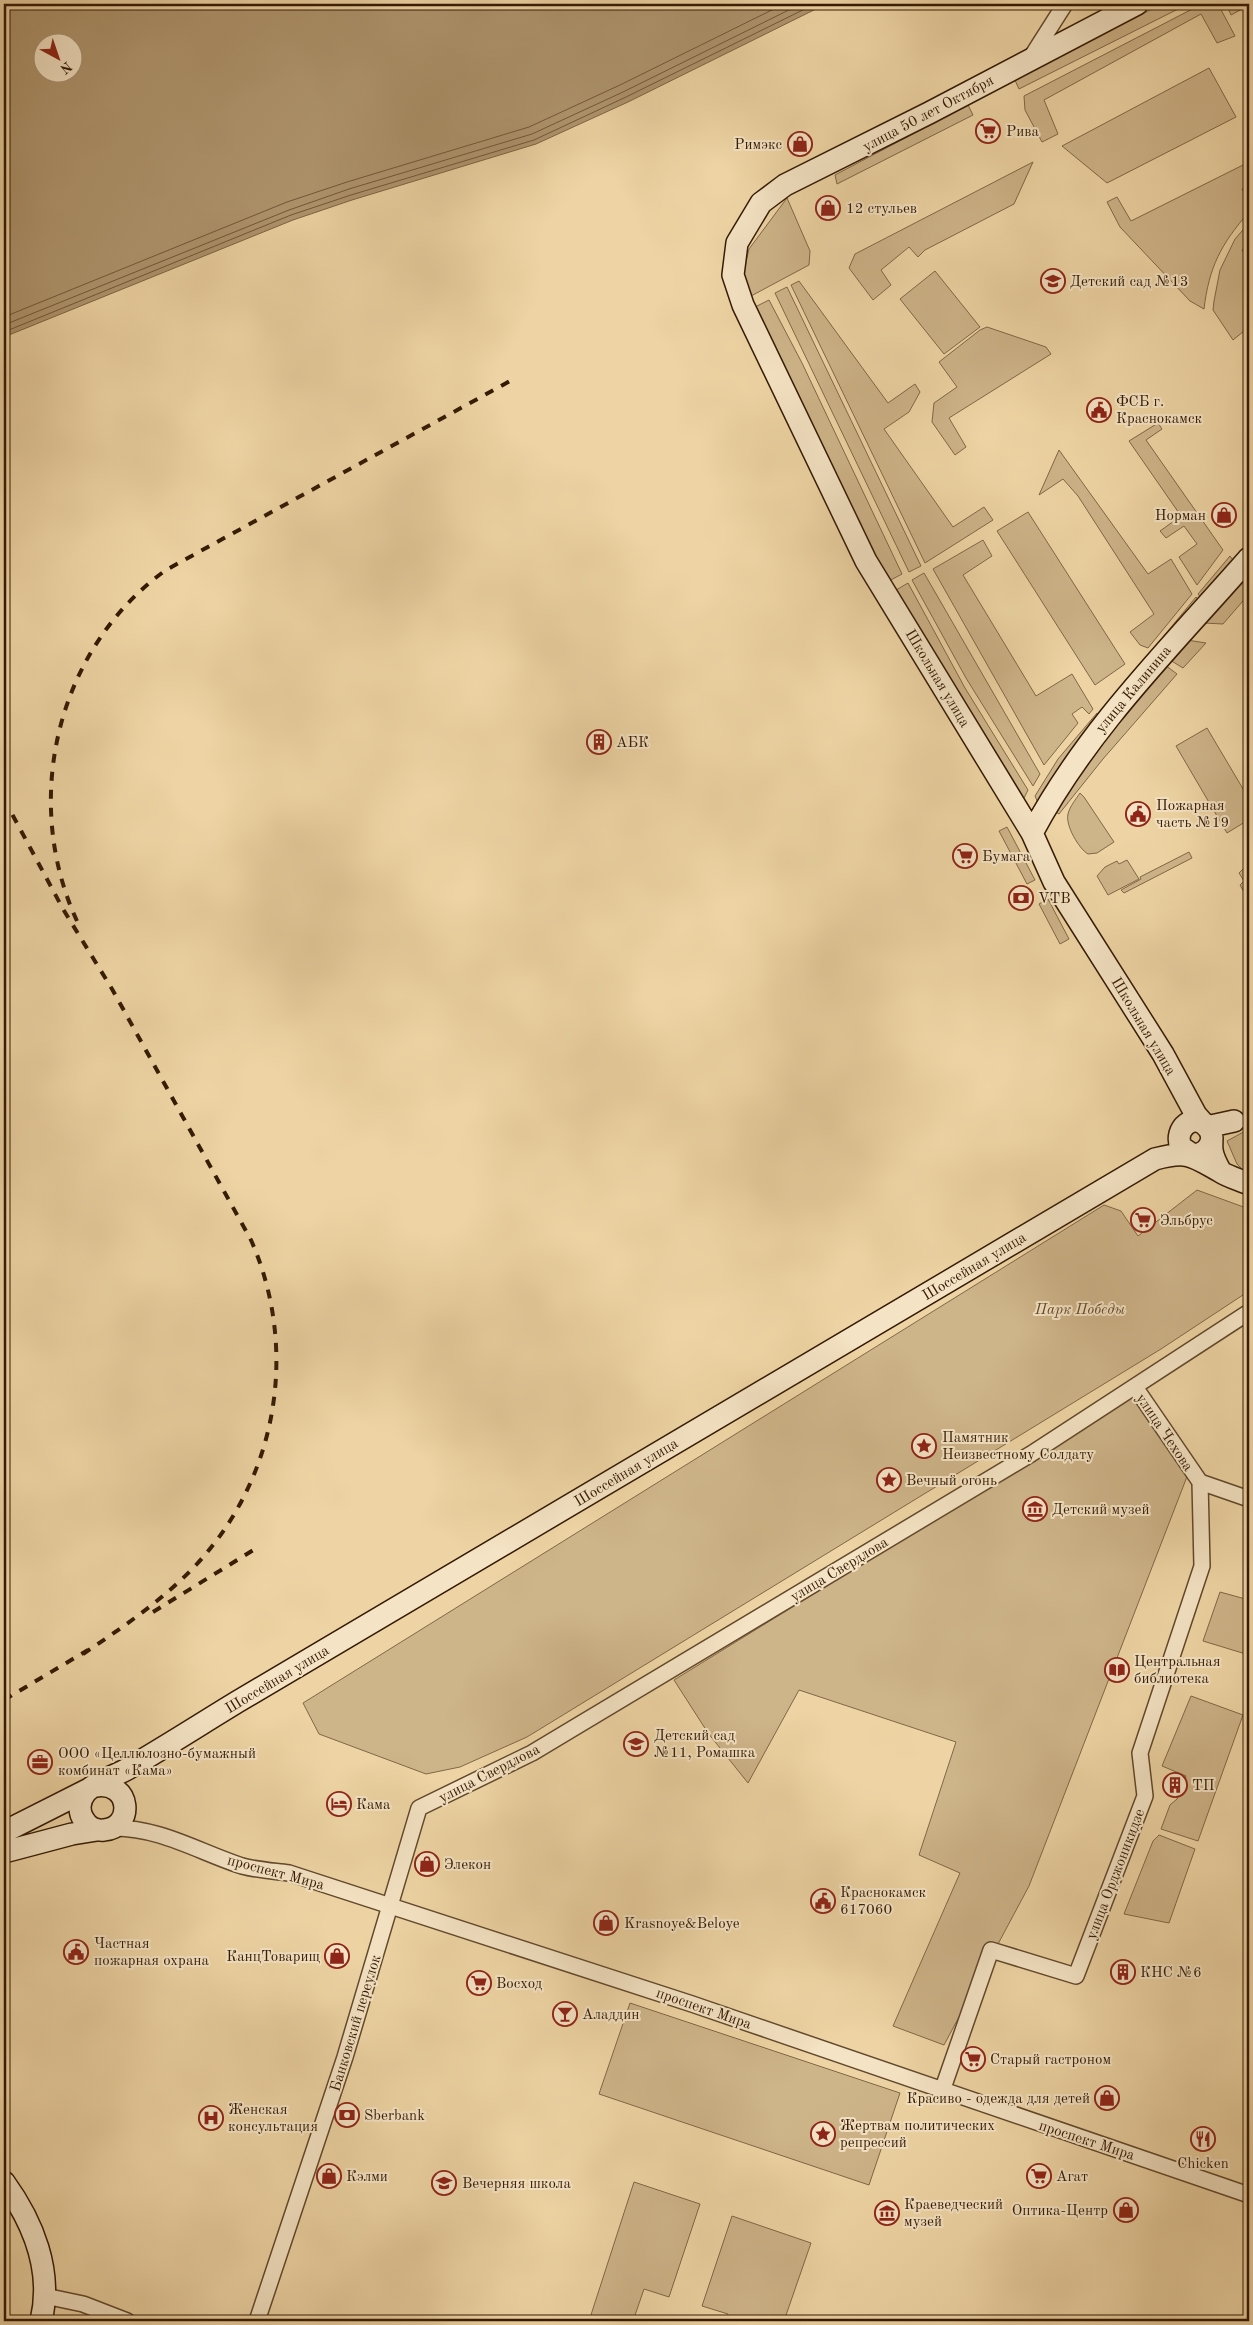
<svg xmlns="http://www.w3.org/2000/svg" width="1253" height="2325" viewBox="0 0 1253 2325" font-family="'Old Standard TT',serif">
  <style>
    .green { fill: #ceb489; stroke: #816746 }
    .water { fill: #af956e; stroke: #7e6444; fill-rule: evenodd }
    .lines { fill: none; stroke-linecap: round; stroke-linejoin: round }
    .shore { stroke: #725839; stroke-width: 1 }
    .street-casing { stroke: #62482c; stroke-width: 18 }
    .secondary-casing { stroke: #341a04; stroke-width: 24 }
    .street { stroke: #f4e3c4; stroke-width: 15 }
    .secondary { stroke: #f4e3c4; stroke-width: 21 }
    .rail { stroke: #341a04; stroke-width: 4; stroke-dasharray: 9 9; stroke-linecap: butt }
    .labels { text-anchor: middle; stroke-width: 4; stroke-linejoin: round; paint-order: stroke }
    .street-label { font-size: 15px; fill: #341a04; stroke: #f4e3c4 }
    .poi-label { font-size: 15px; fill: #341a04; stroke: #f4e3c4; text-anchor: start }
    .park-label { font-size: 15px; font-style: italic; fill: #62482c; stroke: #f4e3c4 }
  </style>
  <rect width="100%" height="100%" fill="#eed4a4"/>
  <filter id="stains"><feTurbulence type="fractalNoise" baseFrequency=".004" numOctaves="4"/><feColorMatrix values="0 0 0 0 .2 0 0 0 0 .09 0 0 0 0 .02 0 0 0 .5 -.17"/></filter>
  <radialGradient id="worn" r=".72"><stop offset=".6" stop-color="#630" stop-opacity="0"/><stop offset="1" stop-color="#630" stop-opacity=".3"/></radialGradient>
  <path class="green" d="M1162,4H1188L1019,89L1014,78Z
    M1202,4H1218L1235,36L1217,43L1201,14L1044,100L1058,134L1042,142L1025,110L1024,96Z
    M1226,4H1242L1244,8L1231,15Z
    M1209,68L1236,117L1107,183L1062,146Z
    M968,105L973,115L837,184L835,175Z
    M1033,162L1014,204L925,250L918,257L909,247L881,270L891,285L873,300L849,268L855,254Z
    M1249,162V185L1242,189L1249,201V212C1221,244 1209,267 1204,309L1190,301L1120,227L1107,202L1117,197L1131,221Z
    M787,198L810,251L809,265L751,296L743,275L749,249Z
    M1249,223V245L1242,250L1249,260V327L1233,340L1213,310L1214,301L1220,270L1235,239Z
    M935,271L980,327L944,354L900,299Z
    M799,281L888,403L915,384L920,392L909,412L884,429L953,527L984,507L993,520L925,563L791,285Z
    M787,287L921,566L909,572L775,293Z
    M769,300L802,363L902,574L887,582L753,308Z
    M987,327L1046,347L1051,354L949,418L966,447L955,455L932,422L934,403L957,387L939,362L980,330Z
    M1158,423L1162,429L1146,440L1223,550L1197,585L1179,557L1197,544L1184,526L1166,538L1160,531L1181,516L1129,441Z
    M1059,450L1148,574L1171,559L1192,594L1148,648L1140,645L1130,632L1154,614L1078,496L1063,479L1039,495Z
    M1028,512L1125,664L1095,685L997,531Z
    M983,540L992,556L963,575L1036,696L1072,674L1093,709L1089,714L1082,707L1072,714L1078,723L1044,765L933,569Z
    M1230,556L1238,567L1205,603L1198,594Z
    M1249,571V594L1223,624L1204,623Z
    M924,573L1040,774L1033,786L966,678L912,580Z
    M908,583L965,688L1028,790L1023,800L891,593Z
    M1196,597L1203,606L1148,655Z
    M1187,640L1206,643L1183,668L1170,660Z
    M1165,665L1177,674L1103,759L1059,814L1054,811L1081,766Z
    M1097,713L1101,720L1041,810L1035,796L1058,759Z
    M1207,728L1249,799V828L1245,822L1227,833L1176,746Z
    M1080,793L1084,797L1114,842L1097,853L1088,854C1079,849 1065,825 1068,814C1070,806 1076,799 1080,793Z
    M1007,827L1035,880L1027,884L999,831Z
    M1189,852L1192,858L1124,893L1121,890L1141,879L1140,877Z
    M1127,860L1139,879L1108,895L1097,876L1105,867L1117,861L1119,864Z
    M1247,865H1249V901L1240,885L1244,881L1239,873Z
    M1048,899L1069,939L1060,944L1039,904Z
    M1249,1129V1176L1237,1164L1227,1141Z
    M1197,1190L1249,1209V1291L1161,1349L527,1737L460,1767L426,1774L319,1734L303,1703L1104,1205L1121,1211L1138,1236Z
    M1135,1396L1188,1474L1029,1886L944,2045L893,2026L960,1873L919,1855L956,1742L799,1690L748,1783L708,1733L674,1680Z
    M1220,1592L1249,1600V1655L1203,1641Z
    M1191,1696L1243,1715L1198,1841L1161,1829L1170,1805L1177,1799L1186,1776L1162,1766Z
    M1159,1835L1195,1849L1169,1923L1124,1914L1153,1841Z
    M630,2003L900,2093L869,2185L599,2094Z
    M634,2182L700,2204L669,2297L644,2289L633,2321H589Z
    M732,2216L811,2243L784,2321H726L728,2314L702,2306Z"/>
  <path class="water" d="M4,4H826L628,102L536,144L352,200L293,220L4,337ZM42,42H72V72H42Z"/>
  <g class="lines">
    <path class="shore" d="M4,317L287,202L347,182L529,127L620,85L784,4
      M4,325L289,210L349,189L532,134L623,92L801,4
      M4,332L291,215L351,195L534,140L626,97L815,4"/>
    <defs>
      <path id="street" d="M1030,59L1065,4
        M1135,1387L1200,1482L1249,1499
        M112,1828C159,1827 199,1852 242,1866C257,1870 274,1871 289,1873L692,2004L1249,2195
        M942,2091L991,1950L1076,1976L1145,1796L1140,1753L1202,1566L1200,1482
        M45,2296L83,2304L127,2321
        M257,2321L345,2057L419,1808L532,1753L572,1729L1031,1454L1249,1312"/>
      <path id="secondary" d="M1137,4L929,113L785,185L761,203L737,243L733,275L743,305L866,561L1032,833L1054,882L1163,1054L1196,1115L1204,1124L1211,1126L1234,1121
        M1032,833C1088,728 1172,646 1249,558
        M1212,1138C1210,1149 1204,1154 1193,1155L1181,1147C1173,1128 1195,1111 1208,1128C1214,1135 1211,1142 1212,1150C1213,1158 1217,1165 1221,1172
        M96,1786C132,1781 134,1828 104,1830C96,1831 88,1827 84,1820C78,1812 79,1800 86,1792C96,1781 116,1776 129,1768C165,1747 201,1724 237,1702L1155,1159C1189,1150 1192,1156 1221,1172C1229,1177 1240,1180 1249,1184
        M4,1832L89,1789
        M4,1852L72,1834L97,1830
        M4,2182C33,2222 53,2271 41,2321"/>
    </defs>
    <use href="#street" class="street-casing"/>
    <use href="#secondary" class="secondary-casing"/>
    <use href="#street" class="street"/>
    <use href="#secondary" class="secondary"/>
    <path class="rail" d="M4,799L63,909L112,989L251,1240C299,1349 278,1477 196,1565C163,1600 123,1627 83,1654
      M77,921C21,800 57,648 166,570L510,381
      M153,1612L255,1549
      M4,1700L88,1650"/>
  </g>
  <defs>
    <symbol id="supermarket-ring" viewBox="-11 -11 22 22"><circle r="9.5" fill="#f4e3c4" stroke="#8f2418" stroke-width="1.5"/><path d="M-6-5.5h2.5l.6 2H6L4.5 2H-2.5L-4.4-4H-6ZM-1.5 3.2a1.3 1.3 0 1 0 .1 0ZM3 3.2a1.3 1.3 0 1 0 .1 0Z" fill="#8f2418"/></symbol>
    <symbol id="shop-ring" viewBox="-11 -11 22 22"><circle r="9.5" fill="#f4e3c4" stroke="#8f2418" stroke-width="1.5"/><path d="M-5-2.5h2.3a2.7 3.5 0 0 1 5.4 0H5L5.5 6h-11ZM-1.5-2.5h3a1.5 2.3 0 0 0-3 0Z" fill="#8f2418"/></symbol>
    <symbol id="school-ring" viewBox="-11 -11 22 22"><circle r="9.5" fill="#f4e3c4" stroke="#8f2418" stroke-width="1.5"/><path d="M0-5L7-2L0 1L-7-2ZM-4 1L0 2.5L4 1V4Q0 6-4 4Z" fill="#8f2418"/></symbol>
    <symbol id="civic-ring" viewBox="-11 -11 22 22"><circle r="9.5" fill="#f4e3c4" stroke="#8f2418" stroke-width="1.5"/><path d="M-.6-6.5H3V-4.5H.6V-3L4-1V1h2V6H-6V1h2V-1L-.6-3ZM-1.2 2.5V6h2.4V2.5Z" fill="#8f2418"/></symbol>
    <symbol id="building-ring" viewBox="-11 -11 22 22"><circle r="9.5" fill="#f4e3c4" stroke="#8f2418" stroke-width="1.5"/><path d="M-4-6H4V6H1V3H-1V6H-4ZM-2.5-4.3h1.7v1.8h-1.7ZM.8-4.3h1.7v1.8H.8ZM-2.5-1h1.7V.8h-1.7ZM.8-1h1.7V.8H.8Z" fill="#8f2418"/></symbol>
    <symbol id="bank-ring" viewBox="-11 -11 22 22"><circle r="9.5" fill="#f4e3c4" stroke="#8f2418" stroke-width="1.5"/><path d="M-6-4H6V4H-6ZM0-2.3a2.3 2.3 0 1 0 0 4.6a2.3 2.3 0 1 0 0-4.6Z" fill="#8f2418"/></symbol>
    <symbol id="sight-ring" viewBox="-11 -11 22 22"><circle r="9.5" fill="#f4e3c4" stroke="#8f2418" stroke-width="1.5"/><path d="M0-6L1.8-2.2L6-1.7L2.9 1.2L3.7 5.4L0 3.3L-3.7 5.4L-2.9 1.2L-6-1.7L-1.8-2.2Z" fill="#8f2418"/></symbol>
    <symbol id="museum-ring" viewBox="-11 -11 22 22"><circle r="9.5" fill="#f4e3c4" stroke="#8f2418" stroke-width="1.5"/><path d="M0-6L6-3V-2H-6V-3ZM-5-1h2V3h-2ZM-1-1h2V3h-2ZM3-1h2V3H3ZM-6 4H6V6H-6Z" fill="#8f2418"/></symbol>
    <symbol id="library-ring" viewBox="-11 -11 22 22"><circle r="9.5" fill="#f4e3c4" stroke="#8f2418" stroke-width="1.5"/><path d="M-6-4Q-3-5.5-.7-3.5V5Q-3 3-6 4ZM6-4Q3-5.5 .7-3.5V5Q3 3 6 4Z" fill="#8f2418"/></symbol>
    <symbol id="office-ring" viewBox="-11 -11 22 22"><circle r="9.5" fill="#f4e3c4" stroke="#8f2418" stroke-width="1.5"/><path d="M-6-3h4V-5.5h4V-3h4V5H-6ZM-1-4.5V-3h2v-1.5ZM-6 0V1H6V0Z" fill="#8f2418"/></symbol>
    <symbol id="hotel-ring" viewBox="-11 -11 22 22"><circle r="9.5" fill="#f4e3c4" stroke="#8f2418" stroke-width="1.5"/><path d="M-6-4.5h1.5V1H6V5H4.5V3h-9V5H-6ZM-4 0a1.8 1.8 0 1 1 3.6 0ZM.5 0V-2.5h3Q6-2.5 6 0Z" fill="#8f2418"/></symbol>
    <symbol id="bar-ring" viewBox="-11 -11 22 22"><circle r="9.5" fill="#f4e3c4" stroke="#8f2418" stroke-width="1.5"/><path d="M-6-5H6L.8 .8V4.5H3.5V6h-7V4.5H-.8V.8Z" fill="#8f2418"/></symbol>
    <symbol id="hospital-ring" viewBox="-11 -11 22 22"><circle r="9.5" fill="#f4e3c4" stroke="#8f2418" stroke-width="1.5"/><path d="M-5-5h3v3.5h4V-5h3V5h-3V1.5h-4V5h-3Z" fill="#8f2418"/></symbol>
    <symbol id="restaurant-ring" viewBox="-11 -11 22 22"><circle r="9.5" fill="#f4e3c4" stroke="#8f2418" stroke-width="1.5"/><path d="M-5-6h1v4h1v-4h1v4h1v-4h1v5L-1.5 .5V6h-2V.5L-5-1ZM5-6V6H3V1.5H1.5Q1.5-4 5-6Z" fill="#8f2418"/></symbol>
  </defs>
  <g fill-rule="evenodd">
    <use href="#supermarket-ring" x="974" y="117" width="28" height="28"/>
    <use href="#shop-ring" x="786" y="130" width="28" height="28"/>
    <use href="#shop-ring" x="814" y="194" width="28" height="28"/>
    <use href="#school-ring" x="1039" y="267" width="28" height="28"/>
    <use href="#civic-ring" x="1085" y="396" width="28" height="28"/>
    <use href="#shop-ring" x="1210" y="501" width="28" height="28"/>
    <use href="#building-ring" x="585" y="728" width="28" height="28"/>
    <use href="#civic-ring" x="1124" y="800" width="28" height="28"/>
    <use href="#supermarket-ring" x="951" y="842" width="28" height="28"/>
    <use href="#bank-ring" x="1007" y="884" width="28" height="28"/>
    <use href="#supermarket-ring" x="1129" y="1206" width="28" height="28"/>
    <use href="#sight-ring" x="910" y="1432" width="28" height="28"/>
    <use href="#sight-ring" x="875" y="1466" width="28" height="28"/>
    <use href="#museum-ring" x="1021" y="1495" width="28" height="28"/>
    <use href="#library-ring" x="1103" y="1656" width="28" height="28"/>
    <use href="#school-ring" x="622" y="1730" width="28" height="28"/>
    <use href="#office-ring" x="26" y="1748" width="28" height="28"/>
    <use href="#building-ring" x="1161" y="1771" width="28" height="28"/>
    <use href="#hotel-ring" x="325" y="1790" width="28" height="28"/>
    <use href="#shop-ring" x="413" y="1850" width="28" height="28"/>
    <use href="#civic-ring" x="809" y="1887" width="28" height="28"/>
    <use href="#shop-ring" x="592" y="1909" width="28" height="28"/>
    <use href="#civic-ring" x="62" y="1938" width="28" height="28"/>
    <use href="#shop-ring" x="323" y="1942" width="28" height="28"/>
    <use href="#building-ring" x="1109" y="1958" width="28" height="28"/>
    <use href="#supermarket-ring" x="465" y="1969" width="28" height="28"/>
    <use href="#bar-ring" x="551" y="2000" width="28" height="28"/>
    <use href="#supermarket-ring" x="959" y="2045" width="28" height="28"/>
    <use href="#shop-ring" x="1093" y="2084" width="28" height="28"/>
    <use href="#bank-ring" x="333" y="2101" width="28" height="28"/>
    <use href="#hospital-ring" x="197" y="2104" width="28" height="28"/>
    <use href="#sight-ring" x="809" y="2120" width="28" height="28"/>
    <use href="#restaurant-ring" x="1189" y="2125" width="28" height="28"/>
    <use href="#shop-ring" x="315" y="2162" width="28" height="28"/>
    <use href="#supermarket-ring" x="1025" y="2162" width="28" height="28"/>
    <use href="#school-ring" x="430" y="2169" width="28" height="28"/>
    <use href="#shop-ring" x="1112" y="2196" width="28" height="28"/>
    <use href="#museum-ring" x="873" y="2199" width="28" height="28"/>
  </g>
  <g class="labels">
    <g class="street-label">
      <text transform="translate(928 113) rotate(-28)" y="5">улица 50 лет Октября</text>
      <text transform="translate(938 678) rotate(59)" y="5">Школьная улица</text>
      <text transform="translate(1133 689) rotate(-50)" y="5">улица Калинина</text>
      <text transform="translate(1144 1026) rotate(59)" y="5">Школьная улица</text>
      <text transform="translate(974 1266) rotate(-31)" y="5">Шоссейная улица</text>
      <text transform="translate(1165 1432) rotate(56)" y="5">улица Чехова</text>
      <text transform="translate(626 1472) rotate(-31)" y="5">Шоссейная улица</text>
      <text transform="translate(839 1569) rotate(-31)" y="5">улица Свердлова</text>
      <text transform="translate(277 1679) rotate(-31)" y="5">Шоссейная улица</text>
      <text transform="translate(489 1773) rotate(-27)" y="5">улица Свердлова</text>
      <text transform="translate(276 1872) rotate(15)" y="5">проспект Мира</text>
      <text transform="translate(1115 1874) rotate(-69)" y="5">улица Орджоникидзе</text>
      <text transform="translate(704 2008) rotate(19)" y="5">проспект Мира</text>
      <text transform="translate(355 2023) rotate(-73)" y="5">Банковский переулок</text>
      <text transform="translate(1087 2140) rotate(18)" y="5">проспект Мира</text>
    </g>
    <g class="poi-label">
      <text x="1006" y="136">Рива</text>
      <text x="782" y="149" text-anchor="end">Римэкс</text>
      <text x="846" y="213">12 стульев</text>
      <text x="1070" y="286">Детский сад №13</text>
      <text x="1116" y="406">ФСБ г.<tspan x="1116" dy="17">Краснокамск</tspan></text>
      <text x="1206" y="520" text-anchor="end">Норман</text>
      <text x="616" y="747">АБК</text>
      <text x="1156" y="810">Пожарная<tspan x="1156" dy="17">часть №19</tspan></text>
      <text x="982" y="861">Бумага</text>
      <text x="1038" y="903">VTB</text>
      <text x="1160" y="1225">Эльбрус</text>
      <text x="942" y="1442">Памятник<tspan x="942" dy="17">Неизвестному Солдату</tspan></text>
      <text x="906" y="1485">Вечный огонь</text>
      <text x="1052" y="1514">Детский музей</text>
      <text x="1134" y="1666">Центральная<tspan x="1134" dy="17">библиотека</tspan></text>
      <text x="654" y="1740">Детский сад<tspan x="654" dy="17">№11, Ромашка</tspan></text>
      <text x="58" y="1758">ООО «Целлюлозно-бумажный<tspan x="58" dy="17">комбинат «Кама»</tspan></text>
      <text x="1192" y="1790">ТП</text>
      <text x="356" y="1809">Кама</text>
      <text x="444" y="1869">Элекон</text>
      <text x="840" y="1897">Краснокамск<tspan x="840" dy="17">617060</tspan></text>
      <text x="624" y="1928">Krasnoye&amp;Beloye</text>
      <text x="94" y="1948">Частная<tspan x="94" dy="17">пожарная охрана</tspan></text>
      <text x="320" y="1961" text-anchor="end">КанцТоварищ</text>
      <text x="1140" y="1977">КНС №6</text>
      <text x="496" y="1988">Восход</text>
      <text x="582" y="2019">Аладдин</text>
      <text x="990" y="2064">Старый гастроном</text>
      <text x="1090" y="2103" text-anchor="end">Красиво - одежда для детей</text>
      <text x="228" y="2114">Женская<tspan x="228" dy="17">консультация</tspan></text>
      <text x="364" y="2120">Sberbank</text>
      <text x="840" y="2130">Жертвам политических<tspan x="840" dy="17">репрессий</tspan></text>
      <text x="1203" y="2168" text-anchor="middle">Chicken</text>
      <text x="346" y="2181">Кэлми</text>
      <text x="1056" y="2181">Агат</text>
      <text x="462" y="2188">Вечерняя школа</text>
      <text x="904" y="2209">Краеведческий<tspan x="904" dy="17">музей</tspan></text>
      <text x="1108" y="2215" text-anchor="end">Оптика-Центр</text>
    </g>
    <g class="park-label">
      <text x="1080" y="1314">Парк Победы</text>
    </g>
  </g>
  <rect width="1253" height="2325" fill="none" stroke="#eed4a4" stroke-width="20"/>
  <rect x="5" y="5" width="1243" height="2315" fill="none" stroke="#341a04" stroke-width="2.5"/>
  <rect x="10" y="10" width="1233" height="2305" fill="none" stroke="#341a04"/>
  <g transform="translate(58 58) rotate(140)"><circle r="24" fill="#f4e3c4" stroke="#a79377"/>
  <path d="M0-4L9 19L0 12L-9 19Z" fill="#8f2418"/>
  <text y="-8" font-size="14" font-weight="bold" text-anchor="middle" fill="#341a04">N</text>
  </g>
  <rect width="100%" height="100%" filter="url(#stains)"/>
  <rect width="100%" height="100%" fill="url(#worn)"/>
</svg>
